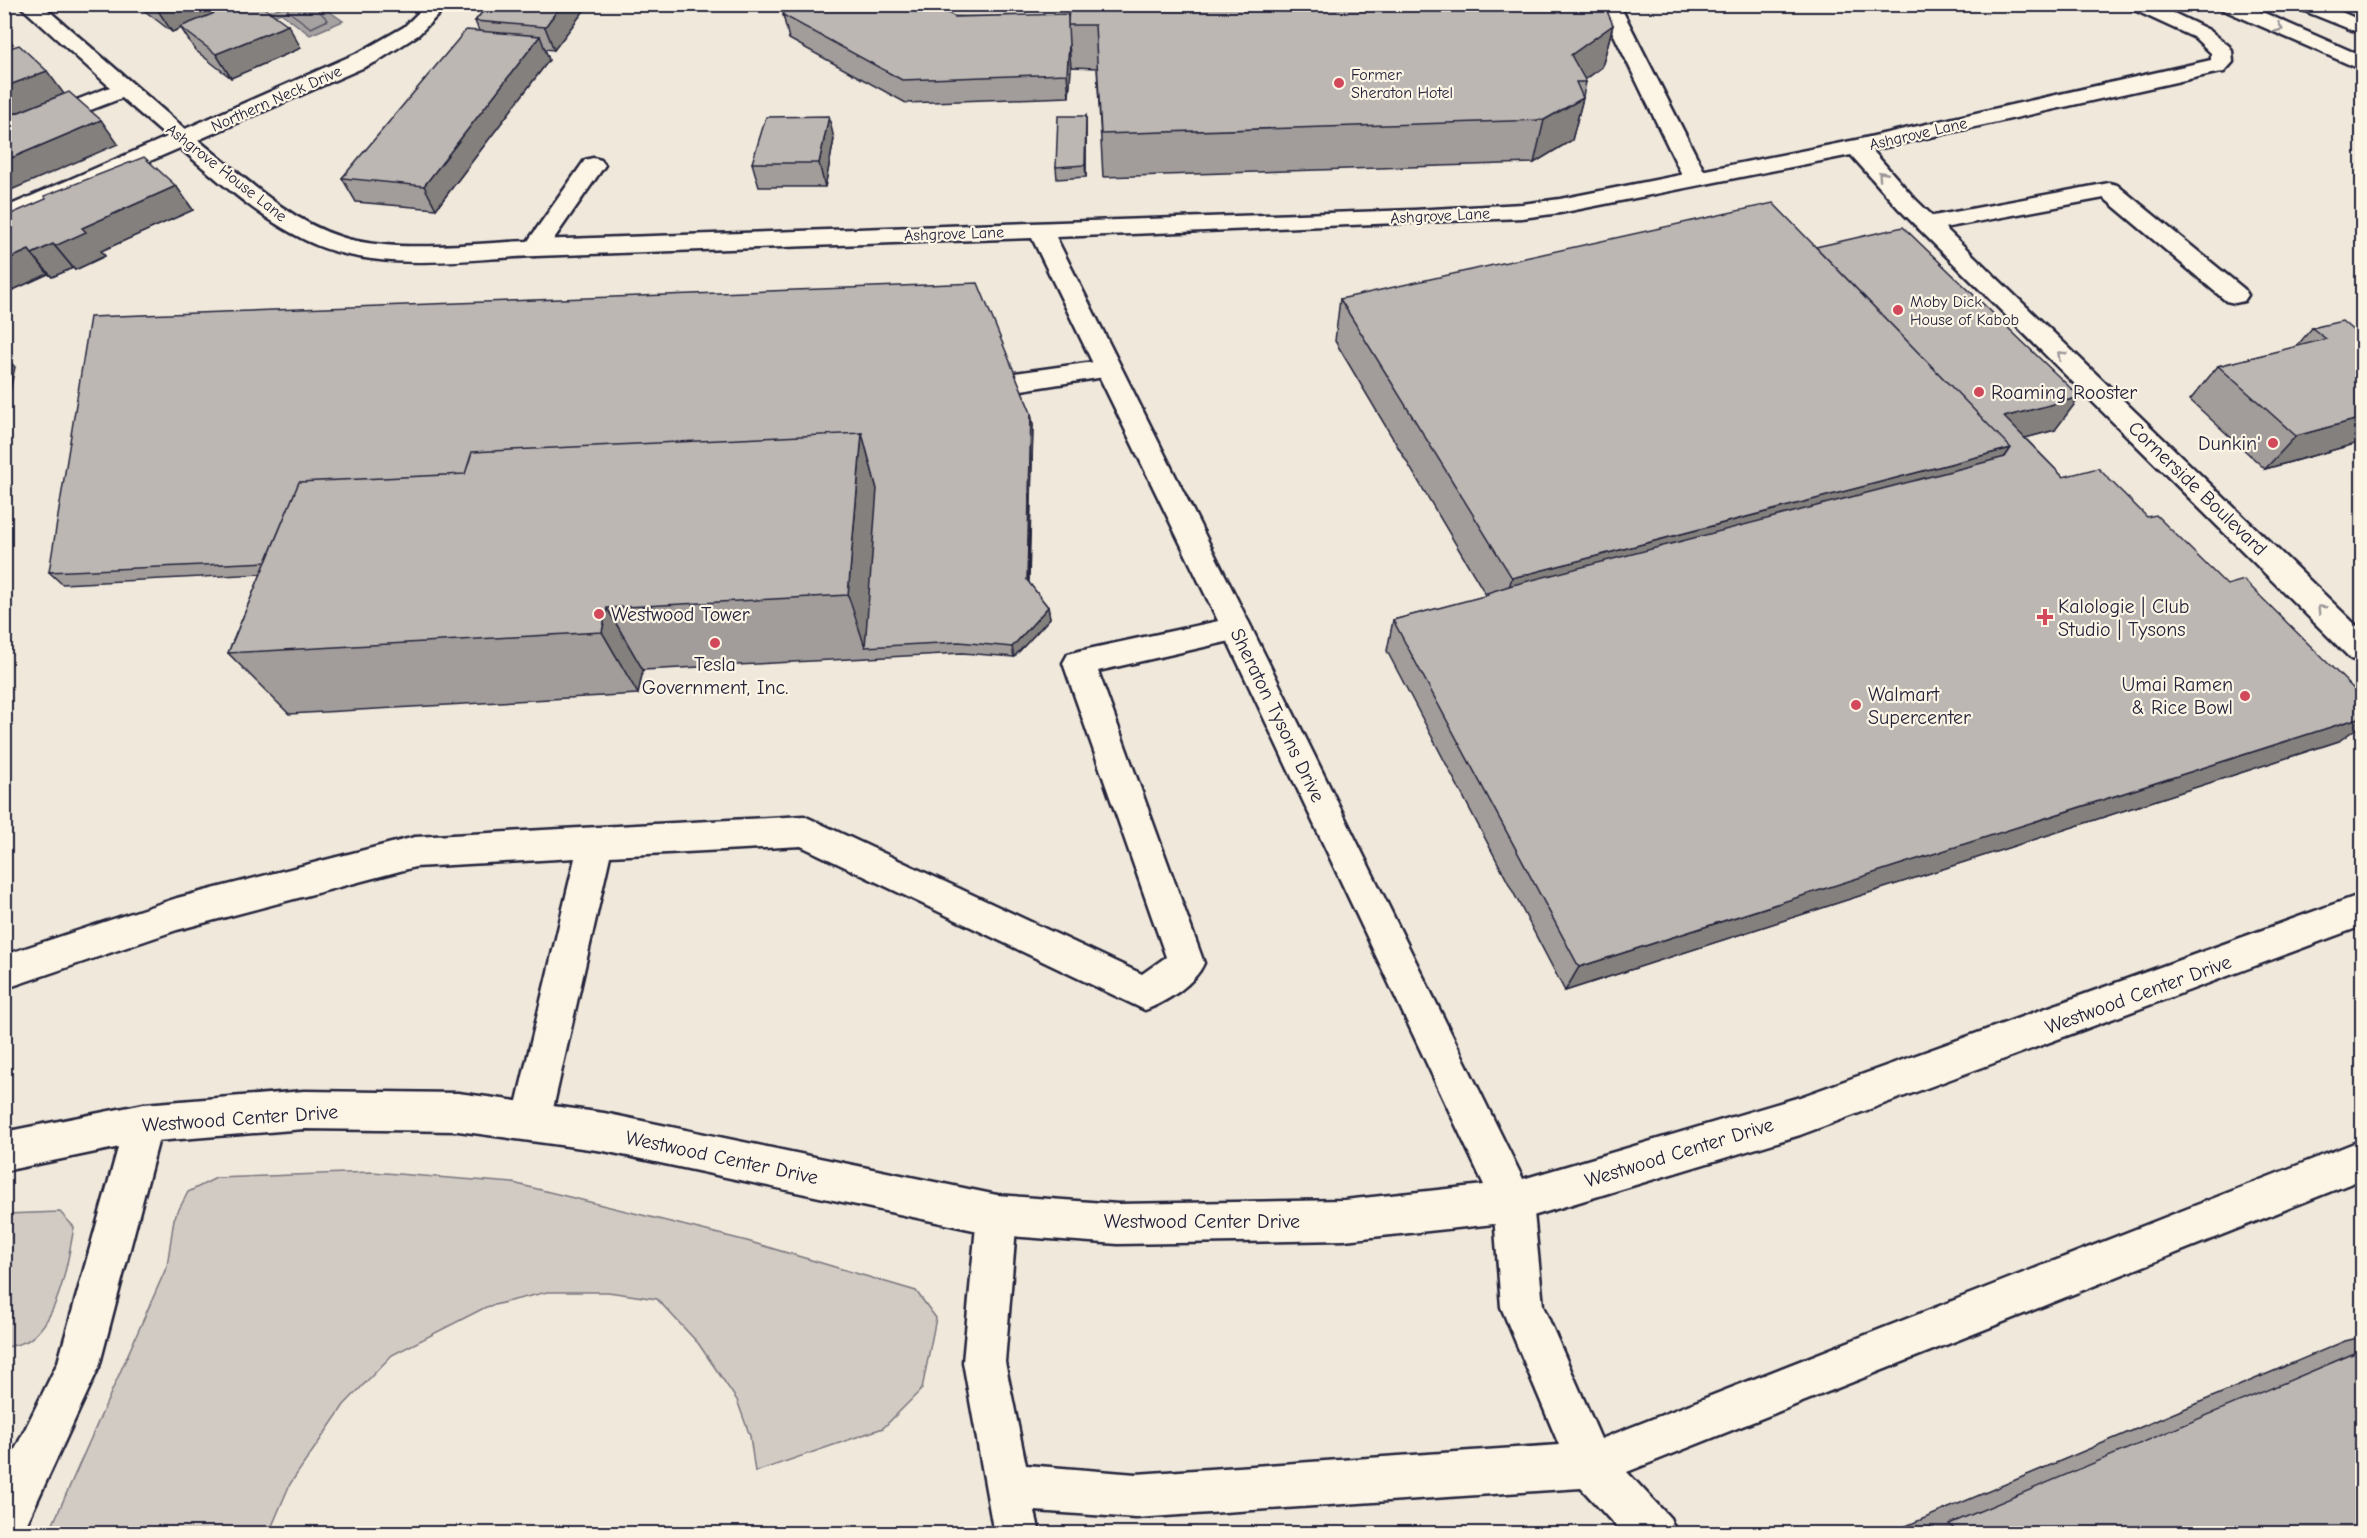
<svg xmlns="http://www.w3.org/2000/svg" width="2367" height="1538" viewBox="0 0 2367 1538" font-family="'Comic Neue',sans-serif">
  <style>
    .green { fill: #d1cbc3; stroke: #7a767f; stroke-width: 1.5 }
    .water { fill: #a6a2a2; stroke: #716f79; stroke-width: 1.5 }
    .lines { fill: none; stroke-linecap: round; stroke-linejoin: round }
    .shore { stroke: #575564; stroke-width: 1.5 }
    .lane-casing { stroke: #22223b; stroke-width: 5 }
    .street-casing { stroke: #22223b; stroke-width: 5 }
    .highway-casing { stroke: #22223b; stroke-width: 5 }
    .lane { fill: #fcf5e5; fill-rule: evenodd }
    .street { fill: #fcf5e5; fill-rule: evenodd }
    .highway { fill: #fcf5e5; fill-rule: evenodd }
    .wall { fill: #a29d9a; stroke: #22223b; stroke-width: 1.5 }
    .shaded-wall { fill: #84807d; stroke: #22223b; stroke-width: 1.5 }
    .building { fill: #bcb7b3; stroke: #22223b; stroke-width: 1.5 }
    .oneway { stroke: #9a9698 }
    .poi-dot { fill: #d1495b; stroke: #fcf5e5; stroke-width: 2 }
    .labels { text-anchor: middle; stroke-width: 4.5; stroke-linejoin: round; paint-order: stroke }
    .far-poi-label { font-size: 16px; fill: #22223b; stroke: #fcf5e5; text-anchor: start }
    .far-street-label { font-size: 16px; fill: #22223b; stroke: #fcf5e5 }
    .poi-label { font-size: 20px; fill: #22223b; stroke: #fcf5e5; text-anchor: start }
    .street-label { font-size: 20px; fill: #22223b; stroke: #fcf5e5 }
  </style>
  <rect width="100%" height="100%" fill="#efe8db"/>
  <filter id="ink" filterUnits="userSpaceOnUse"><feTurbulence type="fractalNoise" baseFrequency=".0167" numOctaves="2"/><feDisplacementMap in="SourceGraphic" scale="12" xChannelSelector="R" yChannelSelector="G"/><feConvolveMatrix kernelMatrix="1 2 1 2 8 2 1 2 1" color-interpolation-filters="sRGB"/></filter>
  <g filter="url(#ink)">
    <path class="green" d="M372,1172L513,1183L747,1241L916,1291L936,1318L922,1389L883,1428L755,1472L750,1436L737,1400L698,1343L657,1299L608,1292H547L486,1307L392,1355L344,1405L290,1484L269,1533H49L167,1266L174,1219L188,1192L216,1178Z
      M60,1212L74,1227C68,1261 59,1322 27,1341C20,1344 11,1346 5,1348V1214Z"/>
    <path class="water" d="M288,5H320L343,21L310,35L281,13L271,17L265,13Z"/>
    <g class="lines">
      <path class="shore" d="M287,4L288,11L311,28L328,20L318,10L317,4"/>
      <defs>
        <path id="lane" d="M18,4H41L185,129L360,52L404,27L427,4H449L418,35L376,62L198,140C242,175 287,220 341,237C393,254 473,243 528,241L585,160L593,158L601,160L605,165L544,253L535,256C461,259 375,274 305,240C259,218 219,181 180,148L4,224V208L167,137L122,98L4,143V128L110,87Z
          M1599,4H1619L1707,177L1703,182L1695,184L1687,182L1683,177Z
          M2109,183L2117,185L2244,289L2248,295L2244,301L2235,303L2226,301L2104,198L1928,231L1919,229L1916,224L1919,219L1928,217Z
          M1108,360L1117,363L1121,369L1117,375L1015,391L1006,388L1002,382L1006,376L1015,373Z
          M1237,617L1248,621L1252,629L1248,637L1098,671L1204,963C1195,984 1166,1002 1145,1010L801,846L610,856L550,1122L545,1136L531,1141L517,1136L512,1122L575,858L415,867L177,930L4,989V955L177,898L415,837L804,816L1142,974L1166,957L1063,663L1068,654L1079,651Z
          M144,1104L158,1109L163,1123L99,1367L22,1534H4V1472L58,1362L125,1123L130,1109Z
          M2362,1140V1179L1627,1472L1670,1518L1677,1534H1623L1581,1488L1136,1518L1035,1511L1040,1534H994L963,1362L977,1215L983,1201L997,1195L1011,1201L1017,1215L1005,1362L1026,1465L1136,1474L1559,1445L1501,1307L1493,1202L1499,1188L1513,1182L1527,1188L1533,1202L1543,1306L1601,1439Z"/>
        <path id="street" d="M2127,4H2155L2209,30L2229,46L2232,51L2233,62L2224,72L2216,73L1872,150L1915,199L2362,631V662L2351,659L1899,209L1851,155L1560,213L1522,218L1056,237L1252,629L1523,1179L1800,1097L2362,894V926L1800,1135L1513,1222L1344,1240L1118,1244L997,1235L604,1151L458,1131L304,1129L144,1142L4,1171V1132L144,1104L304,1091L458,1093L604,1113L997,1195L1118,1204L1344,1200L1484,1185L1222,629L1032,238L535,256L526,253L523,248L526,243L535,240L1414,210L1522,204L1560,199L1856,140L2211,60V53L2195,38L2130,8Z"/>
        <path id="highway" d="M2216,4H2244L2362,56V70L2219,8Z
          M2294,4H2323L2362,21V34L2297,8Z"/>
      </defs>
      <use href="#lane" class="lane-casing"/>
      <use href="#street" class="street-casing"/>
      <use href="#highway" class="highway-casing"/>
      <use href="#lane" class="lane"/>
      <use href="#street" class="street"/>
      <use href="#highway" class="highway"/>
    </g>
    <path class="wall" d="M136,4H259L301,48L231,78L195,50L181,28L172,32Z
      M489,4H589L554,50L545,49L549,60L436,209L356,202L342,178L479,31L475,21Z
      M783,15L1068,17L1613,25L1602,67L1585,80L1586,82L1583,96V98L1572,140L1534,163L1103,177L1097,68L1071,67L1069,97L906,103L789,39Z
      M1086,116V177L1057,179L1056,167Z
      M834,139L825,187H759L752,163Z
      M176,186L193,210L101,251L105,256L75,270L73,268L52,277L48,274L4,294V217Z
      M1816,247L2055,430L2025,438L2063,477L2339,741L1565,991L1387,651L1393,620L1486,596V595L1335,341L1340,299Z
      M2312,328L2362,338V442L2265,469L2190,400L2218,366L2296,347Z
      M1033,424L1029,583L1048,607L1050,618L1014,657L962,653L643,670L638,694L289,714L228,653L261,574L62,584L49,572Z
      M2362,1337V1533H1896L1894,1531L2345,1341Z"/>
    <path class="shaded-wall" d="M168,4H241L172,32L157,9Z
      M562,4H589L554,50L545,27Z
      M288,25L301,48L231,78L216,54Z
      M1613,25L1602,67L1581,82L1571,55Z
      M4,32L13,44L4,47Z
      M540,36L549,60L436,209L424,186Z
      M1069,44L1071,67L1069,97L1067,74Z
      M47,71L64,94L4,118V87Z
      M1583,98L1572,140L1534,163L1544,120Z
      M829,116L834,139L825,187L819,163Z
      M1086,116V177L1085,165Z
      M101,120L118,144L4,193V161Z
      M176,186L193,210L101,251L105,256L75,270L55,246L82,228Z
      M53,244L73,268L52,277L32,254Z
      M29,250L48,274L4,294V261Z
      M4,336L7,339L4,352Z
      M4,356L15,367L7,405H4Z
      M2080,397L2055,430L1995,446L2004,417Z
      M1031,413L1033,424L1028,592L1027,580Z
      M2362,418V442L2265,469L2296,436Z
      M862,433L880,500L865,647L848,595Z
      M2011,448L1982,489L1499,617L1512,578Z
      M1048,607L1050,618L1014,657L1012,647Z
      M607,608L643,670L638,694L602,632Z
      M2362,717V724L2339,741L1565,991L1579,967Z"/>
    <path class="building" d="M151,4H168L157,9Z
      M237,4H259L288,25L216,54L180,27Z
      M489,4H562L545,27L475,21Z
      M786,4H933L955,17L1067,14L1068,17V25L1069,44L1067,74L902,80L783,15Z
      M1069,4H1604L1613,25L1571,55L1586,82H1576L1583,98L1544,120L1101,134L1095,25H1068Z
      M466,30L540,36L424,186L342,178Z
      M19,45L47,71L4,87V50Z
      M69,92L101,120L4,161V118Z
      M829,116L819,163H752L766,117Z
      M1058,116H1086L1085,165L1056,167Z
      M144,157L176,186L82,228L86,232L55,246L53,244L32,254L29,250L4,261V217L46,199L44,196Z
      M1773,203L2011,448L1512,578L1340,299Z
      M1903,227L2080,397L2004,417L2063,477L2098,468L2147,517L2156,515L2227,585L2244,580L2362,697V717L1579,967L1393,620L1488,595L1487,593L1509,586L2005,457L2011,448L1816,247Z
      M978,283L1031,413L1027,580L1048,607L1012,647L959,642L865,647L877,489L862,433L472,452L465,474L299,482L266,562L49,572L90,317Z
      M2342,321L2362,338V418L2296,436L2218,366L2326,339L2312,328Z
      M862,433L848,595L607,608L602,632L228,653L299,482L465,474L472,452Z
      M2362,1350V1533H1958L1949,1524Z"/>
    <defs><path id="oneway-chevron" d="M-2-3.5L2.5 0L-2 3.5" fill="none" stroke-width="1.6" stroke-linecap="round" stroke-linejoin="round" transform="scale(1.5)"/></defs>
    <g class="oneway">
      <use href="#oneway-chevron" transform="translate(2279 28) rotate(24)"/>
      <use href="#oneway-chevron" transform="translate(1882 175) rotate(-132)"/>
      <use href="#oneway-chevron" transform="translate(2061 355) rotate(-136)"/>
      <use href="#oneway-chevron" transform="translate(2321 609) rotate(-136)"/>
    </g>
  </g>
  <g class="poi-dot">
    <circle cx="1339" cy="83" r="6"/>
    <circle cx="1898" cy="310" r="6"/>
    <circle cx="1979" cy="392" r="6"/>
    <circle cx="2273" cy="443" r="6"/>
    <circle cx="599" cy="614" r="6"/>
    <path d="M2042 608h6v6h6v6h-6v6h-6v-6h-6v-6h6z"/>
    <circle cx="715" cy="643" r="6"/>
    <circle cx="2245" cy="696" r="6"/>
    <circle cx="1856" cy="705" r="6"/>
  </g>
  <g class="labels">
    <g class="far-poi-label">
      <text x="1351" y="80">Former<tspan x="1351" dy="18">Sheraton Hotel</tspan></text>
      <text x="1910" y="307">Moby Dick<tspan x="1910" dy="18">House of Kabob</tspan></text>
    </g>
    <g class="far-street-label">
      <text transform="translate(276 98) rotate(-24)" y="6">Northern Neck Drive</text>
      <text transform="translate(1918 133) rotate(-13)" y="6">Ashgrove Lane</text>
      <text transform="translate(227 172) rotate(38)" y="6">Ashgrove House Lane</text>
      <text transform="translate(1440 215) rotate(-3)" y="6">Ashgrove Lane</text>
      <text transform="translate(954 233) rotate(-2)" y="6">Ashgrove Lane</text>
    </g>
    <g class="poi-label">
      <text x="1991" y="399">Roaming Rooster</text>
      <text x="2261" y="450" text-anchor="end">Dunkin'</text>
      <text x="2058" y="613">Kalologie | Club<tspan x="2058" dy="23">Studio | Tysons</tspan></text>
      <text x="611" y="621">Westwood Tower</text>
      <text x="715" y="671" text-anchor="middle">Tesla<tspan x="715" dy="23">Government, Inc.</tspan></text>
      <text x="2233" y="691" text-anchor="end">Umai Ramen<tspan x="2233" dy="23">&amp; Rice Bowl</tspan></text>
      <text x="1868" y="701">Walmart<tspan x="1868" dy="23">Supercenter</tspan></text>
    </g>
    <g class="street-label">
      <text transform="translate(2198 488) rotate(44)" y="7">Cornerside Boulevard</text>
      <text transform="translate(1278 715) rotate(64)" y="7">Sheraton Tysons Drive</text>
      <text transform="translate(2138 994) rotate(-20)" y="7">Westwood Center Drive</text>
      <text transform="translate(240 1118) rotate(-4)" y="7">Westwood Center Drive</text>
      <text transform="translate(1679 1152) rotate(-17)" y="7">Westwood Center Drive</text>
      <text transform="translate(722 1157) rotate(12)" y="7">Westwood Center Drive</text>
      <text x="1202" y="1228">Westwood Center Drive</text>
    </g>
  </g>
  <rect width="2367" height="1538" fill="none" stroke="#fcf5e5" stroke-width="24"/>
  <rect x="12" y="12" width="2343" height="1514" fill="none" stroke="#22223b" stroke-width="2" filter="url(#ink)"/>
</svg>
